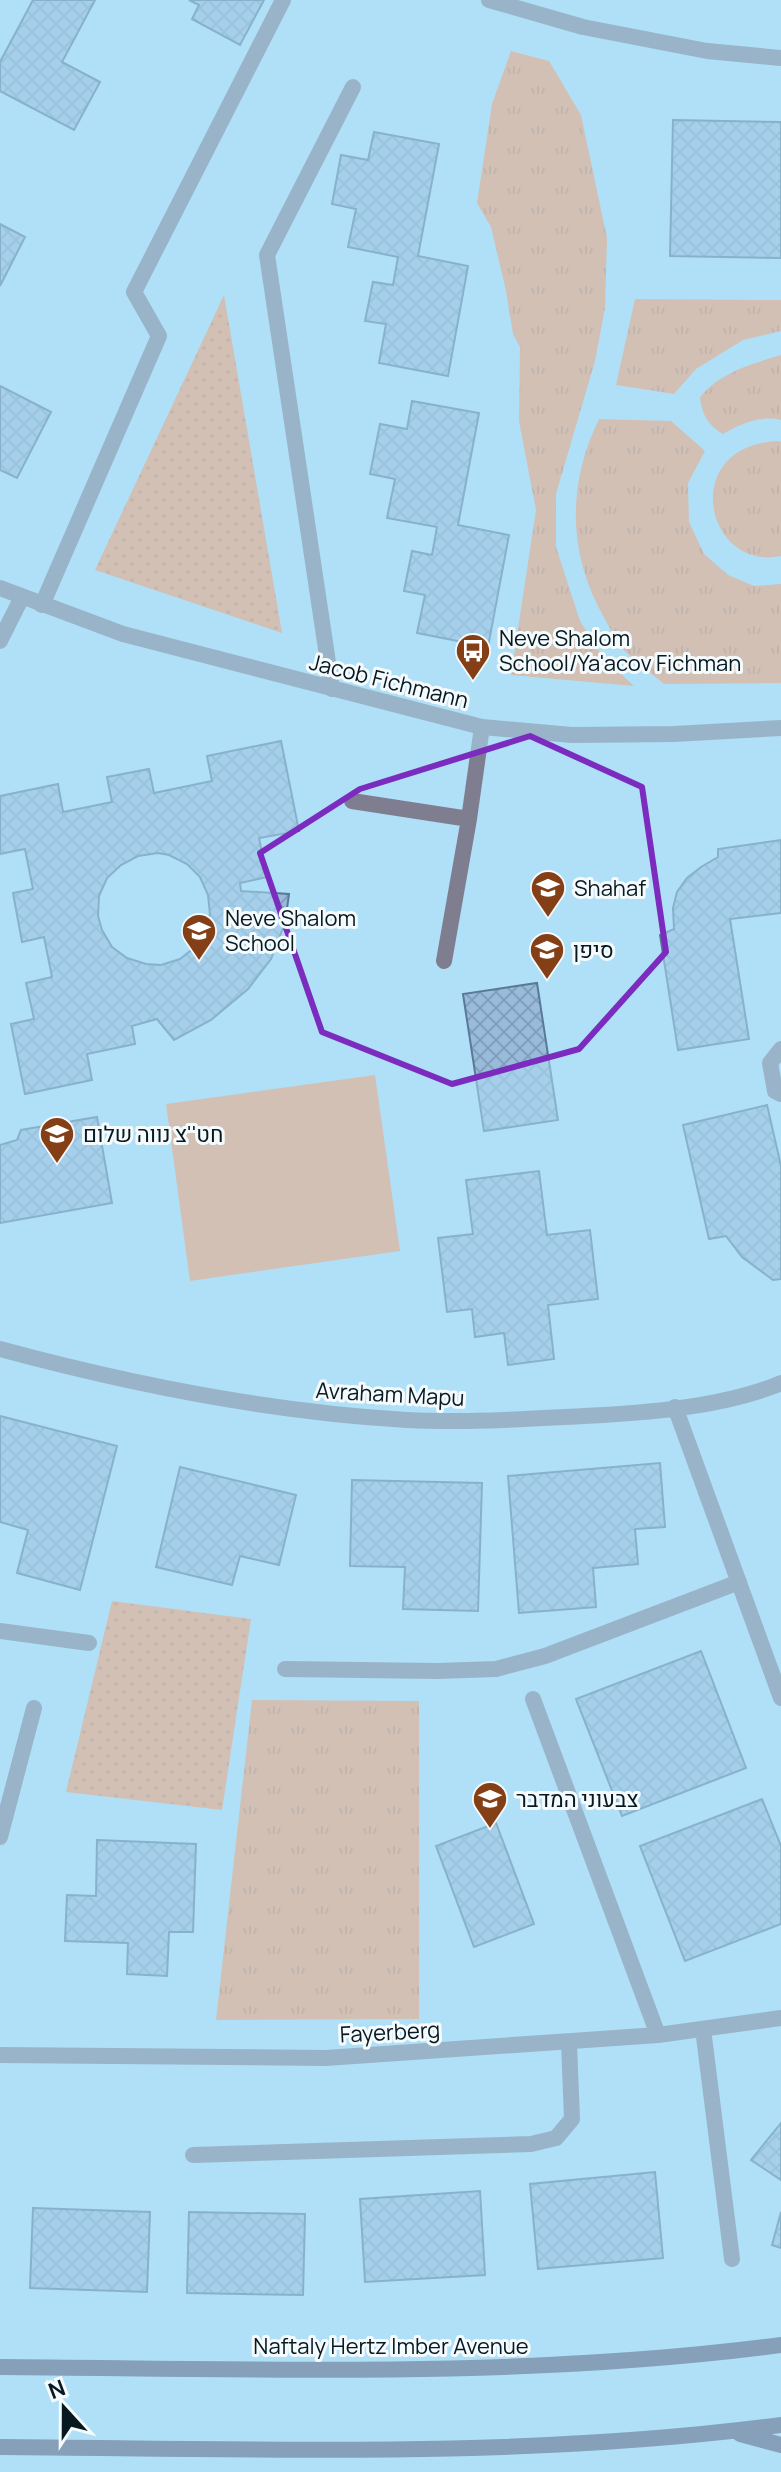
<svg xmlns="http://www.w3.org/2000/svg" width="781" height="2472" viewBox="0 0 781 2472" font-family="Manrope,Heebo,sans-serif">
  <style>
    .grass { fill: url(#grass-dots) }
    .park { fill: url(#park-tufts) }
    .pitch { fill: #fc9965 }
    .building { fill: url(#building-cross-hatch); stroke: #597998; stroke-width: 2; fill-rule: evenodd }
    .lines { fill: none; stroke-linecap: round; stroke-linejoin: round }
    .service { stroke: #7f7e90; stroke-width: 16 }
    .minor { stroke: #7f7e90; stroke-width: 16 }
    .tertiary { stroke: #7f7e90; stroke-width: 16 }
    .secondary { stroke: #55536d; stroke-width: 16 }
    .marked { fill: none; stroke: #7b2cbf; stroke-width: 6; stroke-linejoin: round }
    .labels { text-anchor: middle; stroke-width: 6; stroke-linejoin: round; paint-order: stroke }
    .poi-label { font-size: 22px; fill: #061921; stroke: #f5fafc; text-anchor: start }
    .street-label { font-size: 22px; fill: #061921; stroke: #f5fafc }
  </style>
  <defs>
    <pattern id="grass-dots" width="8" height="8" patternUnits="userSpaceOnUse" patternTransform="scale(2)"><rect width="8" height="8" fill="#fc9965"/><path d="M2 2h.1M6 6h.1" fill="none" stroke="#d68357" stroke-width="1.8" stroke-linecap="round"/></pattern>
    <pattern id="park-tufts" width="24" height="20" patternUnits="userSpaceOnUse" patternTransform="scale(2)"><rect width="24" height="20" fill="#fc9965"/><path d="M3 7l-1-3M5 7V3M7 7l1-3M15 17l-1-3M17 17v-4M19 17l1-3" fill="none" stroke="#d68357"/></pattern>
    <pattern id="building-cross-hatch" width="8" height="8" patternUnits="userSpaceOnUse" patternTransform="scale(2)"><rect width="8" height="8" fill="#99bbdb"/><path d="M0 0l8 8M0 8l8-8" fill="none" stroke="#82a0bc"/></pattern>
  </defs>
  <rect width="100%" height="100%" fill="#afe0f7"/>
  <path class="grass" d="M224,295L282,633L95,570Z
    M112,1601L251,1619L222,1810L66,1792Z"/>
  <path class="park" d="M511,51L549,61L581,115L607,238L605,308L595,361L556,494V547L580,621L603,657L634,686L511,675L536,510L519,421L520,347L513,334L506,291L491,227L477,203L492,104Z
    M635,299L781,300V331L743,340L696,369L674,394L616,385Z
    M781,355V420C761,415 740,424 723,434C708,425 702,415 700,397C721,372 751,364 781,355Z
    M599,419L671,421L705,451L688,483L689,522L704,554L728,575L754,586L781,584V683L664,684C650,672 634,661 622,648C615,641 611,630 606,621C568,556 566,487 599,419Z
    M777,441L781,442V556C705,572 678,446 777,441Z
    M252,1700L419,1701V2019L216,2020Z"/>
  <path class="pitch" d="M375,1075L400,1251L190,1281L166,1104Z"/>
  <path class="building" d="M33,0H95L62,62L100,82L74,130L0,91V62Z
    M189,0H264L240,45L192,19L199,5Z
    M673,120L781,122V258L670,256Z
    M374,132L439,144L418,256L468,266L448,376L379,363L386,324L365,321L373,282L393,285L398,257L348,247L356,209L332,204L341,155L368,160Z
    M0,224L25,237L0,286Z
    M0,386L51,412L17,478L0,470Z
    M412,401L479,413L458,525L509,535L488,647L417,633L425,595L404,591L412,551L432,555L437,527L387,518L395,479L370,474L380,424L407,429Z
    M281,741L299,831L259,838L267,877L240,883L241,891L289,894L285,923L271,959L248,989L211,1020L174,1040L157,1019L132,1026L135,1044L87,1054L92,1080L25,1094L11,1024L34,1019L26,983L52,977L44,937L22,942L13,893L33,889L25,849L0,854V796L58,784L63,812L112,802L107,777L149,769L154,793L212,781L207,756ZM158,853L169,855L187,864L200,877L208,895L210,914L206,931L195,947L180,959L161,965L146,964L127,958L112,947L102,930L98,916L99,896L107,878L121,865L138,856Z
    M781,840V913L730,919L749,1039L678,1050L660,935L674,929L673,908L677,892L687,878L701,867L718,857V849Z
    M537,983L558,1120L484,1131L463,994Z
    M767,1105L781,1166V1279L773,1280L742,1257L726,1236L709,1239L683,1125Z
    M97,1117L112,1203L0,1223V1145L17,1140L21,1130Z
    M539,1171L547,1235L590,1230L598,1299L548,1305L554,1359L508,1365L504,1333L475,1337L472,1309L447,1312L438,1238L473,1234L466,1180Z
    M0,1416L117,1446L80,1590L17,1573L28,1530L0,1522Z
    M660,1463L665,1527L635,1529L638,1564L593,1568L596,1607L519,1613L508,1476Z
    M180,1467L296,1495L279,1565L240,1556L232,1585L156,1567Z
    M352,1480L482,1483L478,1611L403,1609L405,1567L350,1566Z
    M701,1651L746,1768L622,1816L576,1699Z
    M762,1799L781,1846V1924L685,1961L640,1846Z
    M496,1823L534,1924L474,1947L436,1846Z
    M97,1840L196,1844L193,1932H169L167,1976L127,1974L128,1943L65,1941L67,1895L96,1896Z
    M781,2123V2180L751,2160Z
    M655,2172L663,2258L538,2269L530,2184Z
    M480,2191L485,2275L365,2282L360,2199Z
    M33,2208L150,2212L147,2292L30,2288Z
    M189,2212L305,2214L303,2295L187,2293Z
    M781,2212V2248L772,2245Z"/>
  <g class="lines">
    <path class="service" d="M42,605L159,336L134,292L283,0
      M0,641L22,597
      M332,689L267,255L353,87
      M352,801L469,819L482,727
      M444,961L469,819
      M781,1049L770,1063L775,1091L781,1094
      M0,1631L89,1643
      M285,1669L437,1671L496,1669L545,1656L739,1582
      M533,1699L658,2035
      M0,1837L34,1708
      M703,2029L732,2259
      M193,2155L531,2144L556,2138L572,2119L569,2043"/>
    <path class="minor" d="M489,0L583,27L707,51L781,58
      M0,1349C133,1385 269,1412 407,1420C465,1423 526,1419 584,1416C645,1413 725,1407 781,1383
      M675,1407L781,1698
      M0,2055L326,2058L658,2035L781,2018"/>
    <path class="tertiary" d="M0,588L123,634L482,727L572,735L674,734L781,728"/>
    <path class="secondary" d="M0,2367C260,2369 522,2379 781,2345
      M740,2434L781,2445
      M0,2447C260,2449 523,2459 781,2425"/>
  </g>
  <path d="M0 0H781V2472H0ZM530,736L642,787L666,952L579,1049L452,1084L322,1032L260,853L360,789Z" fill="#afe0f7" fill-opacity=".55" fill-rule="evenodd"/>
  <path class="marked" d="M530,736L642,787L666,952L579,1049L452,1084L322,1032L260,853L360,789Z"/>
  <defs>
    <symbol id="bus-pin" viewBox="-11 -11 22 30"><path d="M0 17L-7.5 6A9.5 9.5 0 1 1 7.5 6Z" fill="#843f16" stroke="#f5fafc"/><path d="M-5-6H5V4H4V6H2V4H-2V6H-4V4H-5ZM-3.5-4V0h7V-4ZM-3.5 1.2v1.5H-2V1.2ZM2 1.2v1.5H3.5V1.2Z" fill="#fff"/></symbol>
    <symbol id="school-pin" viewBox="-11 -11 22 30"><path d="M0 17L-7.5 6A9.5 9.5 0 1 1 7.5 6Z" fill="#843f16" stroke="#f5fafc"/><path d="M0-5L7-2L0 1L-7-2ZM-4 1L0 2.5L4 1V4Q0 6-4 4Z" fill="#fff"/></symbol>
  </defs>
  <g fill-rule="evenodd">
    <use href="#bus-pin" x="453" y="631" width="40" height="54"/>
    <use href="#school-pin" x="528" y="868" width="40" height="54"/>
    <use href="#school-pin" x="179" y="911" width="40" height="54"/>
    <use href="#school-pin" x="527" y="930" width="40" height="54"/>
    <use href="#school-pin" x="37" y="1114" width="40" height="54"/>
    <use href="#school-pin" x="470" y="1779" width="40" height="54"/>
  </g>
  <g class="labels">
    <g class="poi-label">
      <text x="499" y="646">Neve Shalom<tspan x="499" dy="25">School/Ya'acov Fichman</tspan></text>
      <text x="574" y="896">Shahaf</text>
      <text x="225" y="926">Neve Shalom<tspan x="225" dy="25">School</tspan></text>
      <text x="573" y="958">סיפן</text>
      <text x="83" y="1142">חט''צ נווה שלום</text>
      <text x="516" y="1807">צבעוני המדבר</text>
    </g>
    <g class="street-label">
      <text transform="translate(389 681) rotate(14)" y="8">Jacob Fichmann</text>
      <text transform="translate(390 1394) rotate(3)" y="8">Avraham Mapu</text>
      <text transform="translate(390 2032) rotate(-3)" y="8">Fayerberg</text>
      <text x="391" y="2354">Naftaly Hertz Imber Avenue</text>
    </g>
  </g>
  <g transform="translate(64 2408) rotate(339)" stroke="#f5fafc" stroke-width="6" paint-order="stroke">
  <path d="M0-6L14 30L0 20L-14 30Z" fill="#061921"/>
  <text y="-12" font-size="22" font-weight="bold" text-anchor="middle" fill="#061921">N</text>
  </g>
</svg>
